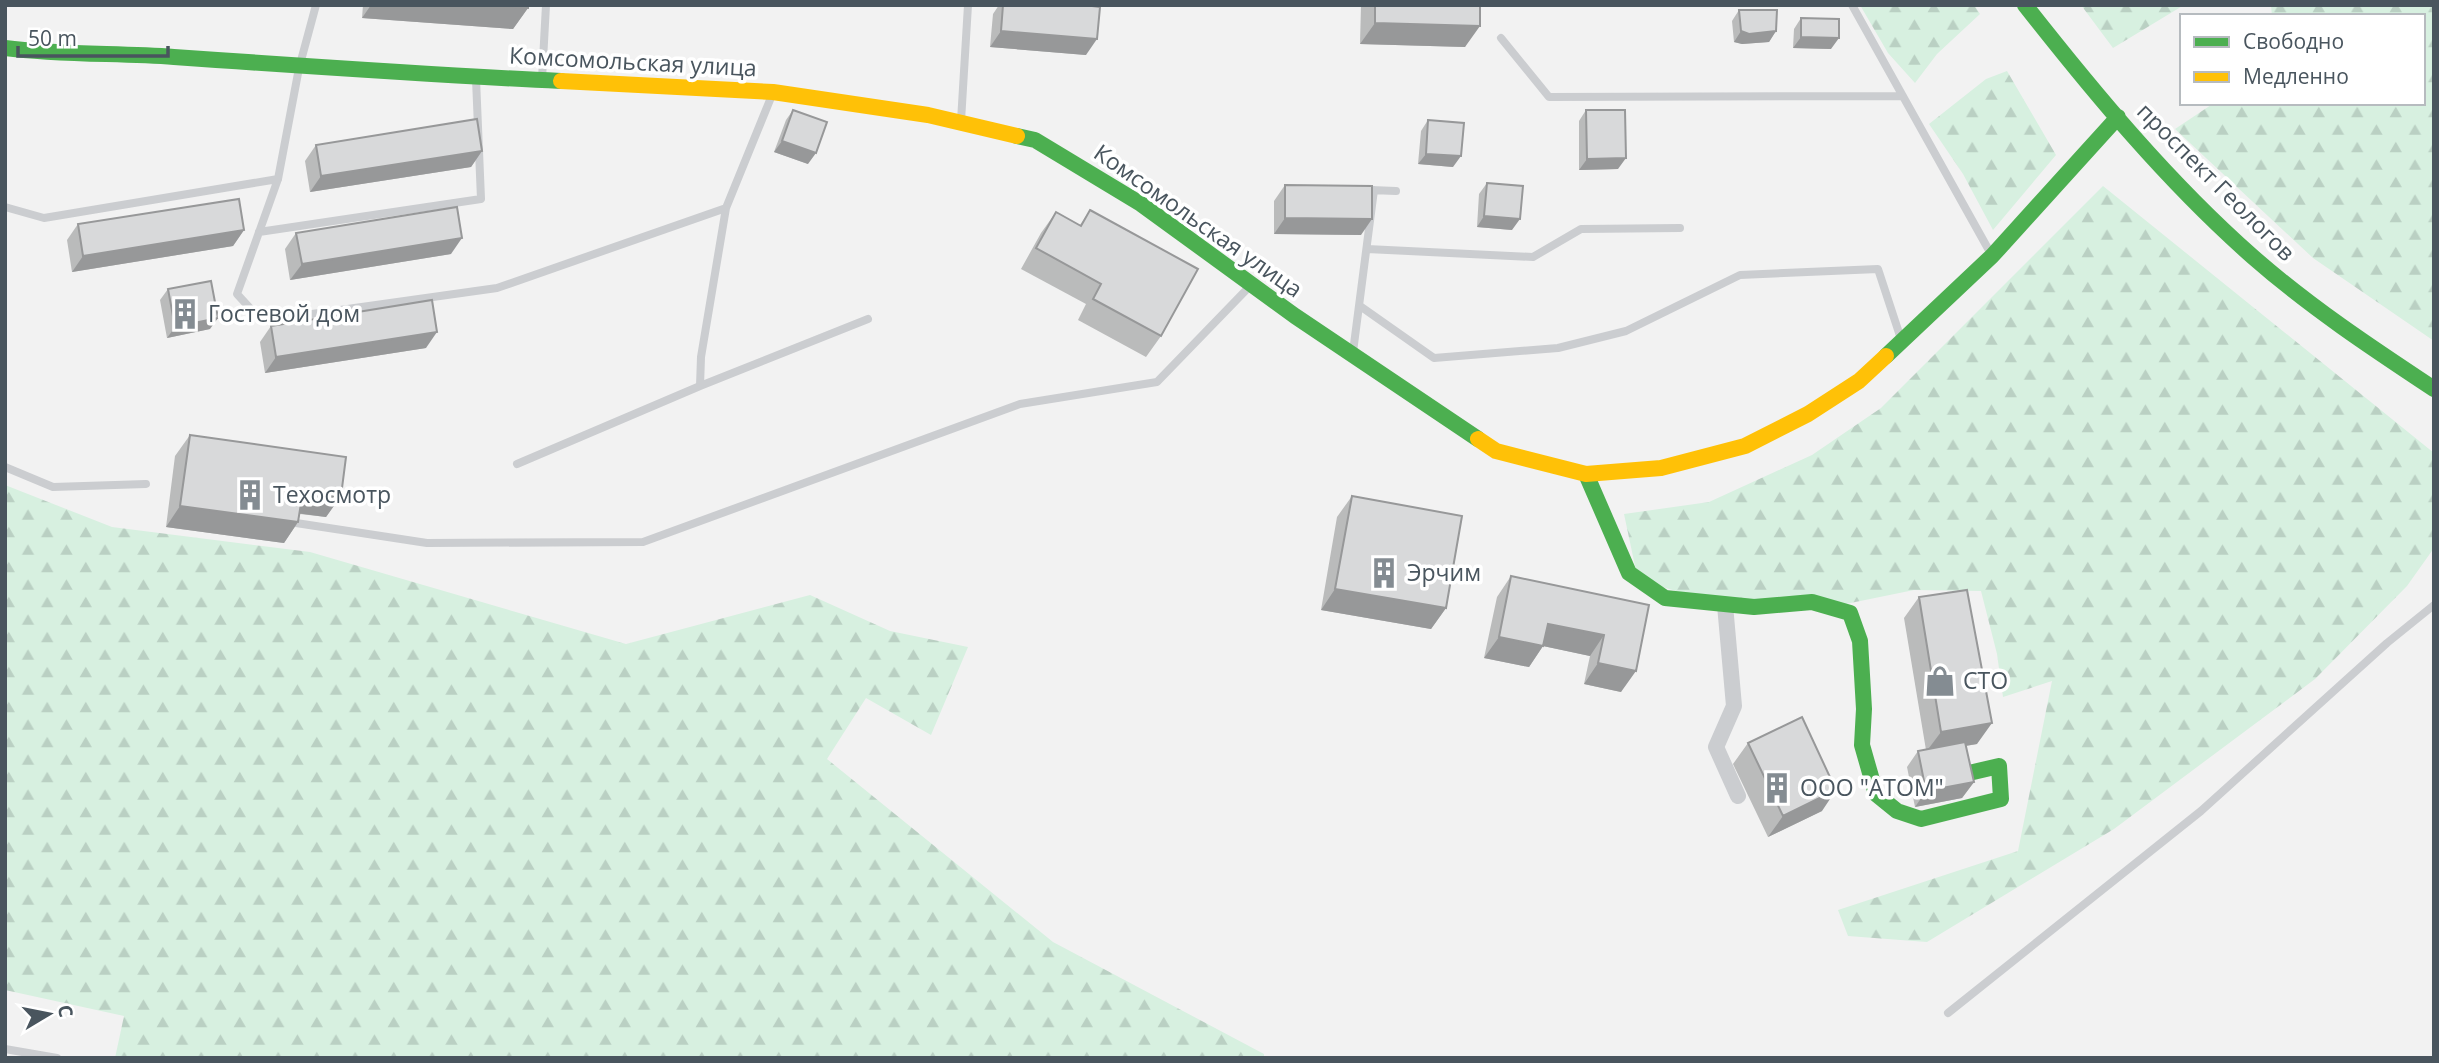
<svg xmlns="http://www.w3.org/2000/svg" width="2439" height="1063" viewBox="0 0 2439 1063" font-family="'Open Sans',sans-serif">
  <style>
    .forest { fill: url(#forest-firs) }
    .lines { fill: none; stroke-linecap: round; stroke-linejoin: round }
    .lane { stroke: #cbcdd0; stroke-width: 8 }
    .street { stroke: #cbcdd0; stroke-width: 16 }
    .fast { stroke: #4caf50; stroke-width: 16 }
    .slow { stroke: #ffc107; stroke-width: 16 }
    .wall { fill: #babbbb }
    .shaded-wall { fill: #979899 }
    .building { fill: #d8d9da; stroke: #979899; stroke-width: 2 }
    .labels { text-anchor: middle; stroke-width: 7; stroke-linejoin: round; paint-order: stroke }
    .street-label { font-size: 23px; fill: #49555e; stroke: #fff }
    .poi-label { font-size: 23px; fill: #49555e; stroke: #fff; text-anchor: start }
  </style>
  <defs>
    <pattern id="forest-firs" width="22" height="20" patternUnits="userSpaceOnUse" patternTransform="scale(1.75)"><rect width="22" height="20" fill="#d7f0e0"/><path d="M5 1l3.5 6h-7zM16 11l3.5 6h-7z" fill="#bad0c3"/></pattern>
  </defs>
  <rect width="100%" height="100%" fill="#f2f2f2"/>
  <path class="forest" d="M1860,5H1974L1980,14L1937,54L1915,83L1888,53Z
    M2081,5H2184L2113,48Z
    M2271,5H2434V341L2313,258L2175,129L2214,103H2423V16H2272Z
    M2007,71L2056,155L1993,230L1963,174L1929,124L1986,79Z
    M2103,186L2434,453V548L2407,586L2315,679L2114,829L1927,942L1848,936L1838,910L2018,851L2052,681L2003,697L1997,654L1981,591L1914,590L1831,607L1725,605L1638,580L1624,514L1709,502L1812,455L1881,408Z
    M5,485L112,527L310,552L626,644L810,595L890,631L968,647L931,735L866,698L827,759L1053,942L1264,1054V1058H115L124,1016L5,990Z"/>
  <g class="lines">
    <path class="lane" d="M316,5L299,68L278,179L237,294L262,321L497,288L726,208
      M1852,5L1991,254
      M1501,38L1549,97L1902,96
      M542,79L546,5
      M772,95L726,208L701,357L700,386L868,319
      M961,121L968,5
      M1371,190L1396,191
      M5,207L44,218L278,179
      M259,232L481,199L476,79
      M1367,249L1533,257L1581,229L1680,228
      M1360,306L1434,358L1558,348L1626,331L1740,275L1878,269L1901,339
      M1353,352L1374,190
      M517,464L700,386
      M5,467L53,487L146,484
      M296,523L427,543L643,542L1020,404L1157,382L1250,286
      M1948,1013L2201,811L2387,643L2434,605
      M5,1049L57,1058"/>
    <path class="street" d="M1725,605L1734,706L1716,747L1738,796"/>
    <path class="fast" d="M2025,5C2095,94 2168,182 2253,257C2310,307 2372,348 2434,389
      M5,48C61,55 118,53 174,57C303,66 432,75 561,81
      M1017,136L1035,140L1141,204L1295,316L1478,439
      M1886,356L1992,256L2118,117
      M1586,474L1629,573L1665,598L1754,607L1812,602L1850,613L1860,641L1864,709L1862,745L1876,794L1897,811L1921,819L2001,799L1999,766L1969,773"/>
    <path class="slow" d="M561,81L773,92L928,115L1017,136
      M1478,439L1496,451L1586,474L1661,468L1745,446L1808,414L1859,381L1886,356"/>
  </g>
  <path class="wall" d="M363,5H528V8L513,29L362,18Z
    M999,5H1084L1086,55L990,47L993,14Z
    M1361,5H1480L1465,47L1360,44Z
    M1739,10L1776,31L1769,42L1742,44L1734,42L1732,21Z
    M1801,18L1831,49L1793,48L1794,29Z
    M793,110L808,164L774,152L786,120Z
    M1586,110L1618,169L1579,170V121Z
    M1428,120L1453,167L1418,164L1421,131Z
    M316,145L482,151L471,167L310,192L305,161Z
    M1487,183L1512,230L1477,227L1479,194Z
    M1285,185L1361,235L1274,234V201Z
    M1090,210L1161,336L1146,357L1078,320L1086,304L1021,269L1041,233L1056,212L1080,225Z
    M78,224L244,230L233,246L72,272L67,240Z
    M296,233L451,254L290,280L285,249Z
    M168,289L210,329L167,338L160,300Z
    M271,326L426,348L265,373L260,342Z
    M190,435L341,496L326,517L300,514L298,522L284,543L166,527L175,456Z
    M1352,496L1446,608L1431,629L1321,610L1337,517Z
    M1511,576L1649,605L1621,692L1584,684L1590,656L1543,646L1529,667L1484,658L1497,597Z
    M1919,597L1977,744L1966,746L1974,782L1962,798L1915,807L1907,767L1918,751L1926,750L1904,618Z
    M1748,743L1822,811L1768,837L1733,764Z"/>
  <path class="shaded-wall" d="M371,5H488L528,8L513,29L362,18Z
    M1375,23L1480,26L1465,47L1360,44Z
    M1001,31L1097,39L1086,55L990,47Z
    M1741,31H1776L1769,42L1742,44L1734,42Z
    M1801,37L1839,38L1831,49L1793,48Z
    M782,141L816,153L808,164L774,152Z
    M482,151L471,167L310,192L321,176Z
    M1426,154L1461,156L1453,167L1418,164Z
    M1626,158L1618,169L1579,170L1587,159Z
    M1484,216L1520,219L1512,230L1477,227Z
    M1285,218L1372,219L1361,235L1274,234Z
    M244,230L233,246L72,272L83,256Z
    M462,238L451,254L290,280L302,264Z
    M218,318L210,329L167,338L175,327Z
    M437,332L426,348L265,373L276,357Z
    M303,491L341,496L326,517L288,512Z
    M180,506L298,522L284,543L166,527Z
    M1335,589L1446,608L1431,629L1321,610Z
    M1548,624L1604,635L1590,656L1543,646L1529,667L1484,658L1499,637Z
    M1598,663L1636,671L1621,692L1584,684Z
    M1992,723L1977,744L1926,752L1941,732Z
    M1974,782L1962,798L1915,807L1926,791Z
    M1836,790L1822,811L1768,837L1783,816Z"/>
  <path class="building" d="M488,5H528V8Z
    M1003,5H1084L1100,7L1097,39L1001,31Z
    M1375,5H1480V26L1375,23Z
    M1739,10H1777L1776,31L1749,34L1741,31Z
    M1801,18L1839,19V38L1801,37Z
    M793,110L827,122L816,153L782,141Z
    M1586,110H1625L1626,158L1587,159Z
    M477,119L482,151L321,176L316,145Z
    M1428,120L1464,123L1461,156L1426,154Z
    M1487,183L1523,186L1520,219L1484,216Z
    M1285,185L1372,186V219L1285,218Z
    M239,199L244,230L83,256L78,224Z
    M457,207L462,238L302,264L296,233Z
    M1090,210L1198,269L1161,336L1093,299L1101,284L1036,248L1056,212L1081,226Z
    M211,281L218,318L175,327L168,289Z
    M432,300L437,332L276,357L271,326Z
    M190,435L346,457L341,496L303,491L298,522L180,506Z
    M1352,496L1462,516L1446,608L1335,589Z
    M1511,576L1649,605L1636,671L1598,663L1604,635L1548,624L1543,646L1499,637Z
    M1967,590L1992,723L1941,732L1919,597Z
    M1802,717L1836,790L1783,816L1748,743Z
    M1965,742L1974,782L1926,791L1918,751Z"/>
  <defs>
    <symbol id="building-bare" viewBox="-9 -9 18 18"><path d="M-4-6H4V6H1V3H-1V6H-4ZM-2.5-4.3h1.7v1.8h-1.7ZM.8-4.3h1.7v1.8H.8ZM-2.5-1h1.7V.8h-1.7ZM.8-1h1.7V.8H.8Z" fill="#848c92" stroke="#fff" stroke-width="2.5" paint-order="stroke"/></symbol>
    <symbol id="shop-bare" viewBox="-9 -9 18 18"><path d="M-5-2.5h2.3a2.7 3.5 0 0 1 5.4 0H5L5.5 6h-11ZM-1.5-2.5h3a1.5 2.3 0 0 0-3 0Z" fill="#848c92" stroke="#fff" stroke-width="2.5" paint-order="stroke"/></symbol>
  </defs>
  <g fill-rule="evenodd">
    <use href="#building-bare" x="163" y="292" width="44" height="44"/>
    <use href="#building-bare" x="228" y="473" width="44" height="44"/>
    <use href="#building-bare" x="1362" y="551" width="44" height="44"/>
    <use href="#shop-bare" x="1918" y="659" width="44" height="44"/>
    <use href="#building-bare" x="1755" y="766" width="44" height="44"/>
  </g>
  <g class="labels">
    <g class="street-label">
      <text transform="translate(633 62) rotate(3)" y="8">Комсомольская улица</text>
      <text transform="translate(2216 182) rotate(45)" y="8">проспект Геологов</text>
      <text transform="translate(1198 221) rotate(35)" y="8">Комсомольская улица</text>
    </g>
    <g class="poi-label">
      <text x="208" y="322">Гостевой дом</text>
      <text x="273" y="503">Техосмотр</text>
      <text x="1407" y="581">Эрчим</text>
      <text x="1963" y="689">СТО</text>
      <text x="1800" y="796">ООО "АТОМ"</text>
    </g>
  </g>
  <rect width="2439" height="1063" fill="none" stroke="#49555e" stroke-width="14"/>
  <rect x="2180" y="14" width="245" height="91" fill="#ffffff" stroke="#b6bbbf" stroke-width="2"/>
  <rect x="2194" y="37" width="35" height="10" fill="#4caf50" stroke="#b6bbbf" stroke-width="2"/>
  <text x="2243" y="49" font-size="21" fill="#49555e">Свободно</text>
  <rect x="2194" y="72" width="35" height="10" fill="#ffc107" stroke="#b6bbbf" stroke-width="2"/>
  <text x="2243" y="84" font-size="21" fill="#49555e">Медленно</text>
  <g transform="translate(49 1014) rotate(80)" stroke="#ffffff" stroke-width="5" paint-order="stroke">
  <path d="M0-5L12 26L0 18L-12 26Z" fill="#49555e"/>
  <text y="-10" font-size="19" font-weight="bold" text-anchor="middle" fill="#49555e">С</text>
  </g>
  <path d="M18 46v10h150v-10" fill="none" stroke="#49555e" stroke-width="3.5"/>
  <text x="28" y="46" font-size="21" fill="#49555e" stroke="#ffffff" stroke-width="5" paint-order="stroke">50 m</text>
</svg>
